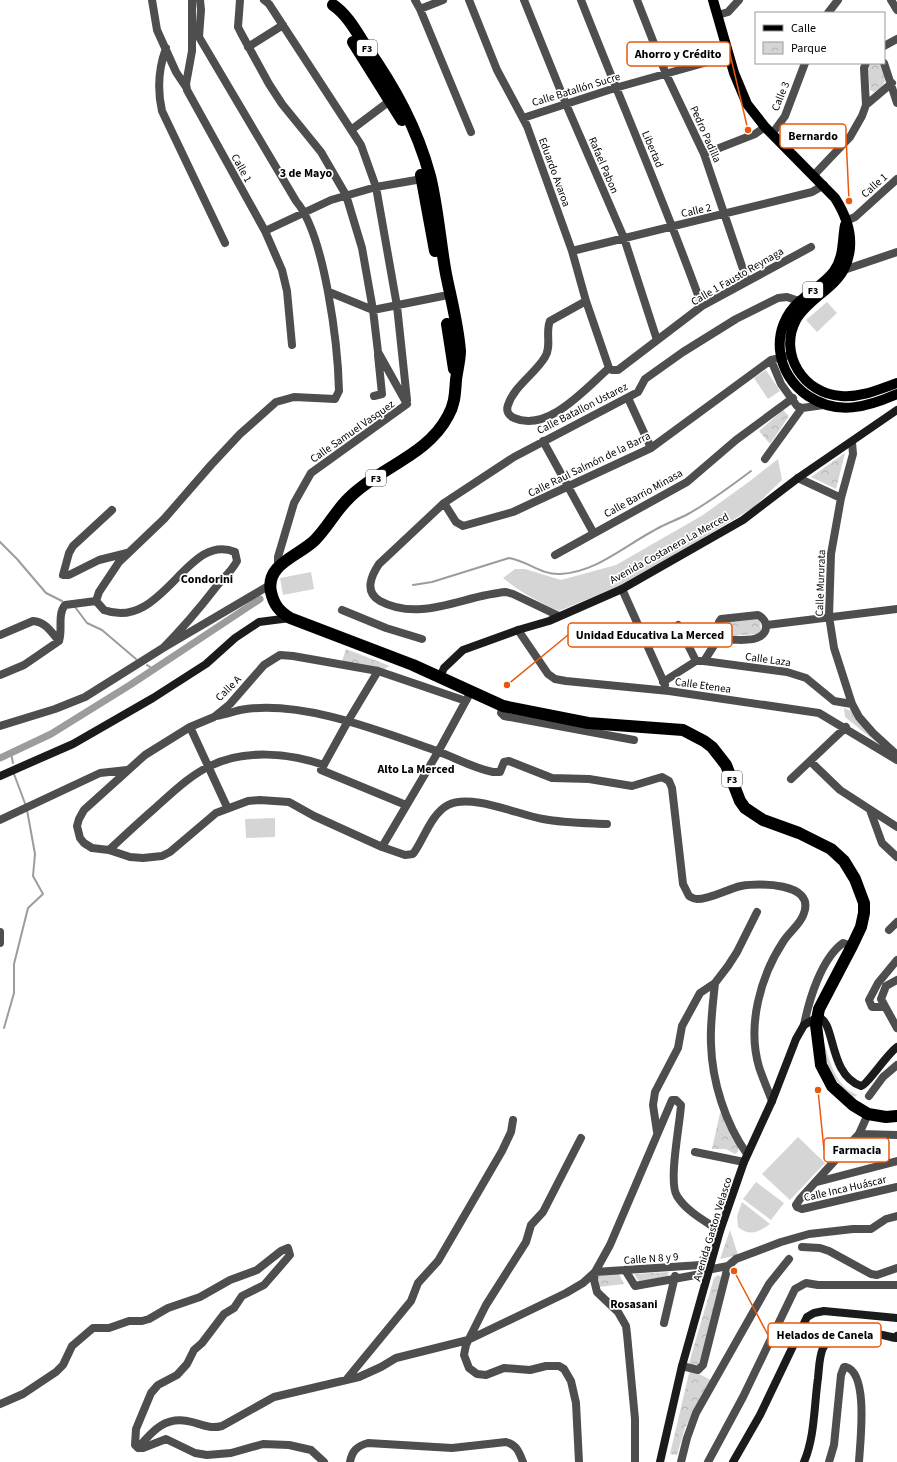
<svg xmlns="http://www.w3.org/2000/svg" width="897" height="1462" viewBox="0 0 897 1462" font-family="'Source Sans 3',sans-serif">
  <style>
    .grass { fill: #d5d5d5 }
    .park { fill: url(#park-crowns) }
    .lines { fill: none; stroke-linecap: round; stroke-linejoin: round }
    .stream { stroke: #9c9c9c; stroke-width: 2 }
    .canal { stroke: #9c9c9c; stroke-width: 7 }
    .street { stroke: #4e4e4e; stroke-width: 8 }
    .secondary { stroke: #1b1b1b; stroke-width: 8 }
    .primary { stroke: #000; stroke-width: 10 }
    .highway { stroke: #000; stroke-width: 12 }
    .labels { text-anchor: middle; stroke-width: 3.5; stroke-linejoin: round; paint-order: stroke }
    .shield { fill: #fff; stroke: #4c4c4c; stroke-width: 1 }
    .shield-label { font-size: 10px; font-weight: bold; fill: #000 }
    .street-label { font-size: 11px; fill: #000; stroke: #fff }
    .neighbourhood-label { font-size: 12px; font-weight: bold; fill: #000; stroke: #fff }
    .leader { fill: none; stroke: #e8590c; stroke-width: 1.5 }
    .callout-dot { fill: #e8590c; stroke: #fff; stroke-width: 1.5 }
    .callout { fill: #fff; stroke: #e8590c; stroke-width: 1.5 }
    .callout-label { font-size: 12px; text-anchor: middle; font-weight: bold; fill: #000 }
  </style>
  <defs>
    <pattern id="park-crowns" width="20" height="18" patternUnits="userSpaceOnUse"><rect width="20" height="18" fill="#d5d5d5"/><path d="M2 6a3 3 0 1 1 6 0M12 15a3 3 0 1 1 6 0" fill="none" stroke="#b5b5b5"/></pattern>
  </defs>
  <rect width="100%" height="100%" fill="#fff"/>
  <path class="grass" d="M827,302L837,313L817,332L806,320Z
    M766,370L780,391L768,399L754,378Z
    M778,459L782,480L754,507L655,567L624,584L559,611C539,602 520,592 503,578L515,569H525L561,580L616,565L703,515L750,481Z
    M311,572L314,589L283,595L280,578Z
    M275,818V837L246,838L245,819Z
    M822,1036C829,1057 834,1087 858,1095L852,1097C827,1073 827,1069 822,1036Z
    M798,1137L825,1163L790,1200L762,1174Z
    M756,1182L784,1203L771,1220L743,1199Z
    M742,1202L770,1224C759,1232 750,1237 738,1227L737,1216Z"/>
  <path class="park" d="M871,63H880C885,78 890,83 874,92L870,90L868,69Z
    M783,410L789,416L770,444L759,431Z
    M845,453L836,489L811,477Z
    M756,618L760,620L761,631L758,634L727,636L724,634V624L726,621Z
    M346,649L390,666L382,670L342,661Z
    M844,708L851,711L882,747L845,717Z
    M723,1112L738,1147V1152L735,1154L726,1149H712L720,1113Z
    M730,1230L738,1255L720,1259Z
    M669,1272L667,1276L639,1282L634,1274Z
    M619,1274L624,1284L599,1287L598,1275Z
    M718,1275L723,1278V1284L698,1366L692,1367L689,1363L714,1278Z
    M693,1371L711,1380L685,1428L677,1455L670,1454L689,1373Z"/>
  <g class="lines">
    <path class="stream" d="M0,542L17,559L46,593L62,601
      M413,585L432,582L509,558C528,561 541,575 560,574C596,572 623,547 653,531C664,524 677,520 688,514C710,502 731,486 751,471
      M75,607L87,623L102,630L136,659
      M147,665L153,669
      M11,753L13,763
      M14,774L26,806
      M4,1028L14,993V964L28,908L43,894L33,876L35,854L27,810"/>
    <path class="canal" d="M0,758L51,734L130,685L260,599"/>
    <path class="street" d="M152,0L157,30L176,72L186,87
      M192,0V51L186,84L187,90L265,231L282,270L287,291L292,345
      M240,0L238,27L241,33L269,84L282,104L321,152L346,195L362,248L373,310L378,352L407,404
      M264,0L269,4L361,145L376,187L397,306L407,400
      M415,0L420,9L471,132
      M469,0L497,70L527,126L572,251L586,301L609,368L612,370H618L702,306L811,247
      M524,0L566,104L624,238L657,340
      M581,0C621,102 665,203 702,306
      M637,0L666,74L704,154L747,281
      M891,0L897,10
      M420,9L443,0
      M828,13L838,0
      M718,15L728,12L739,0
      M884,46L897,39
      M248,47L283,25
      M166,48C158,70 157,89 162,111L225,243
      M866,63L864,68L866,105
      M884,63L897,103
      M523,118L615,88L729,56
      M351,130L391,100
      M772,134L785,116L805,63
      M704,154L755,134L765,127
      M813,176L850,137L862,116L866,105L892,83
      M846,221L855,217L897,179
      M265,231L331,200L376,187L422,179
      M572,251L812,192L824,185
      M844,270L897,252
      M329,292L373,310L443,296
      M586,301L550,321C545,332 552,346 545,357C535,374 514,386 508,405C506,411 508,415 514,418C548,433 586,388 609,368
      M771,360L781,384L797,406L802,408L824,405
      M374,396L382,394L378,355
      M628,398L651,448
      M543,441L593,532
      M852,442L853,454L841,498L831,554L829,616L834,648L852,704L859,717L873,733L897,755
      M765,459L802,408
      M798,478L841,498
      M444,503L456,522L463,526L513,512L651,448L771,360L790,355
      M112,510L73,546L69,553L63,575H69L99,560L127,553
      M555,555L687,482L736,440L793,398
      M278,565V557L294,503L311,473L407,404
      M622,589L665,685
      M342,610L386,628L422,639
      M559,616L513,594L506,592C464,595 421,623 380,601C364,592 371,576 379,564L444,503L514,457L638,392L645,379L683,352L736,319L778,298L787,297L799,301L803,305
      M678,625L696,661
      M767,625L897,609
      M518,630L548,674L555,679L566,681L669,691L819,713L897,760
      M0,635L33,621C46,622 51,632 59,641
      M163,648C183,628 199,609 216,587C223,578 232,571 237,561L235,552C187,531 163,632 104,610L96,601L99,592L119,562L164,519L211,465L240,434L276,402L294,397L335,399L339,391C338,346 325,235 296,201L199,37L201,10L200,0
      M704,661L720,636L719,622L721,619L758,615C768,620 769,632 759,637C753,641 724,641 720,636
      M378,671L348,721L321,770L406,805
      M0,675L24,665L59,641C63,630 57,615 65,605L96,601
      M663,682L696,661H704L787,672L806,678L834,701L852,704
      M466,701L378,671L293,656L280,655L264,665L230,704L214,717L190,727L145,755L84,810L79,819L77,826L80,838L84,843L92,848L109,850L130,857L143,858L162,856L170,852L216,813L248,801L260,800L289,802L314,816L382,847L405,855L413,854C424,839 431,814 448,805C471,793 519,815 543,819C564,823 586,823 607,824
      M503,706L501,713L504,716L634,740
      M216,716C224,715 232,712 240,710C300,699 380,731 437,751C456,758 473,768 493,772H500L504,762L509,761L552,778L589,779L632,786L662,777L669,781L672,788L683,884L689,896C691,897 694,899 697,899C711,899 727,889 741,886C758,883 815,882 804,913C801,924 789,932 783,942C760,977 747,1026 759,1067C763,1079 768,1090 772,1101
      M0,726L55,709L85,697L163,648L270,585
      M190,727L227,807
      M810,761L840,790L897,827
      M791,779L846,727
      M870,810L882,843L897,857
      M0,820L100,773L127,770
      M382,847L438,752L468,697
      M109,850C124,836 139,822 154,809C172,793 189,776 210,766C244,749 289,753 324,765
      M889,930L897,922
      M0,932V943
      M897,980L886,986L881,999L897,1028
      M715,983C713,1003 710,1024 711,1044C712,1081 725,1123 747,1154
      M884,1007H872L869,1000L878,983L897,960
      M804,1025C809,1000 821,959 843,943L852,946
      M869,1096L883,1077L897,1065
      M868,1114L859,1134L800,1199L796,1205L797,1207L802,1209L897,1187
      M657,1132L653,1105L655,1092L678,1048L682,1026L700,993L715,983L728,966L737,952L757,912
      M859,1134L897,1135
      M695,1152L744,1162
      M817,1182L897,1161
      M802,1247L820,1248L829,1251L871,1274L877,1275L897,1268
      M625,1270L635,1286L701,1274L707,1270L728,1266L736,1259L781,1242L809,1234L853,1229H871L886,1219L897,1216
      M664,1323L675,1276
      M682,1366L698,1370L703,1365L728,1266
      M346,1380L411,1301L418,1283L438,1261L502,1151L511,1132L513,1120
      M0,1404L23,1394L56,1372L63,1365L72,1346L93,1328H109L129,1321H142L149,1319L168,1308L200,1297L230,1280L257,1270L281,1251L288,1248L290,1255L264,1285L242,1296L234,1308L224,1314L202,1343L194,1350L187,1364L177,1375L158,1385L151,1393L136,1429L135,1445L138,1448H143L166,1439L195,1453L207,1455L231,1453L263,1444L289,1445L311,1450L324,1462
      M138,1448C153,1430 166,1415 192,1422C203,1425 210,1429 222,1426L274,1397L359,1377L381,1367L396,1358L468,1340L566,1293L583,1283L595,1272L701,1265L707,1270
      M350,1462C352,1451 357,1446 368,1443L452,1448L506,1442C517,1445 519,1452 523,1462
      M579,1462L576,1403L571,1381L564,1369L559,1366H546L530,1370L504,1368L486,1375L477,1374L469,1368L464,1355L466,1345L486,1305L526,1242L531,1225L543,1212L581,1138
      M635,1462V1419L627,1334L626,1326L618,1312L597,1292L594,1280L595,1272L610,1245L672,1100H676L681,1105C680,1124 668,1182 677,1196C687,1212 705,1221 720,1231
      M681,1462L687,1438L696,1413L769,1284L789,1259
      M708,1462L743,1397L795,1289L806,1283L818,1285H897
      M829,1462L834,1445L841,1375L844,1367H846C869,1373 860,1443 859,1462"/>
    <path class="secondary" d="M440,677L444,668L463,650L518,630L549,621L622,589L743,520L798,478L897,410
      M0,776L73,744L153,698L206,664L235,638L259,622L290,618
      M660,1462L682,1366L720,1231L744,1162L772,1101L796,1039L804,1025L818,1017C836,1021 828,1075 861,1086C867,1085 887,1054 897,1047
      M733,1462L760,1415L807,1317L814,1313L824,1311L897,1318
      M804,1462C815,1436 814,1406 818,1378C819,1369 819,1357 823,1348C828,1339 838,1333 848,1332C863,1329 881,1335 896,1338L897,1336"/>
    <path class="primary" d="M713,0L734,73L747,104L765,127L835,198C849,220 856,245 844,269C835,288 807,300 796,320C778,354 804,394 841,396C860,398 880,389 897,383
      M845,225C842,241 844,257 834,271C825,283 811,291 800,301C769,328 775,374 808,396C838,416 867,407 897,394"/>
    <path class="highway" d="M333,5C348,15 357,33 367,48C395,88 417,128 430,176C438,208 440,242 446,274C451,299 458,325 460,351C460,360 457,371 456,380C455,393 455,404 448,416C427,456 380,467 350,497C336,510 328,527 315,540C299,556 265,564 271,592C274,605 279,611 290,618L413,665L503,706L588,723L683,730L704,741L712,747L726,765L740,801L745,808L763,820L799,833L831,849L844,861L855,879L864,903V913L861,927L852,946L819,1009L816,1025L821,1065L832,1086L853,1105L868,1114L886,1117L897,1116
      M353,42L402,120
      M421,175L435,251
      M447,324L454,369"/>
  </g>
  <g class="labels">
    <g class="shield">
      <rect x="357" y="40" width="20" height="16" rx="3"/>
      <rect x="803" y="282" width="20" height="16" rx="3"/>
      <rect x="366" y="470" width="20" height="16" rx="3"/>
      <rect x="722" y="771" width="20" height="16" rx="3"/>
    </g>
    <g class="shield-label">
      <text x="367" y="52">F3</text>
      <text x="813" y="294">F3</text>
      <text x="376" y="482">F3</text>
      <text x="732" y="783">F3</text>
    </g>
    <g class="street-label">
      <text transform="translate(576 89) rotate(-17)" y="4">Calle Batallón Sucre</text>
      <text transform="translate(780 96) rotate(-68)" y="4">Calle 3</text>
      <text transform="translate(706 134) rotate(66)" y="4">Pedro Padilla</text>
      <text transform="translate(653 149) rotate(67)" y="4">Libertad</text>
      <text transform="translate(604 165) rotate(67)" y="4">Rafael Pabon</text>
      <text transform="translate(242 168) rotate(61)" y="4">Calle 1</text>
      <text transform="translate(555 172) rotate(70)" y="4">Eduardo Avaroa</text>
      <text transform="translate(874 185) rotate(-42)" y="4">Calle 1</text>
      <text transform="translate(696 210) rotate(-13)" y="4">Calle 2</text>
      <text transform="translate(737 276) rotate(-30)" y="4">Calle 1 Fausto Reynaga</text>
      <text transform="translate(582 408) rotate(-27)" y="4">Calle Batallon Ustarez</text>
      <text transform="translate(352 431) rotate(-35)" y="4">Calle Samuel Vasquez</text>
      <text transform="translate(589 464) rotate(-26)" y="4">Calle Raul Salmón de la Barra</text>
      <text transform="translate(643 493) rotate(-29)" y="4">Calle Barrio Minasa</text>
      <text transform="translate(669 548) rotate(-29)" y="4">Avenida Costanera La Merced</text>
      <text transform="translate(820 583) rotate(-88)" y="4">Calle Mururata</text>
      <text transform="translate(768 659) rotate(8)" y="4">Calle Laza</text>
      <text transform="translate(703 685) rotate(8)" y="4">Calle Etenea</text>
      <text transform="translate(228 688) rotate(-45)" y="4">Calle A</text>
      <text transform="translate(845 1188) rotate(-13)" y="4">Calle Inca Huáscar</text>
      <text transform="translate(712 1229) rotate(-73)" y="4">Avenida Gaston Velasco</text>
      <text transform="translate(651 1258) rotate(-4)" y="4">Calle N 8 y 9</text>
    </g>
    <g class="neighbourhood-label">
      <text x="306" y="177">3 de Mayo</text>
      <text x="207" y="583">Condorini</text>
      <text x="416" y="773">Alto La Merced</text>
      <text x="634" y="1308">Rosasani</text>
    </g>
  </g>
  <path class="leader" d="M748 130L730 54M849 201L846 136M507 685L568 635M818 1090L824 1150M734 1271L768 1335"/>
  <g class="callout-dot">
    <circle cx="748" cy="130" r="4"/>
    <circle cx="849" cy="201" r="4"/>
    <circle cx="507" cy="685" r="4"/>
    <circle cx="818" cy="1090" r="4"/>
    <circle cx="734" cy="1271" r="4"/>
  </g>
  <g class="callout">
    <rect x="627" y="42" width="103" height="24" rx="4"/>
    <rect x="780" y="124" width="66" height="24" rx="4"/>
    <rect x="568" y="623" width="164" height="24" rx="4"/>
    <rect x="824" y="1138" width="65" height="24" rx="4"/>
    <rect x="768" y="1323" width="113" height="24" rx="4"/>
  </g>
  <g class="callout-label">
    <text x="678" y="58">Ahorro y Crédito</text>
    <text x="813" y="140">Bernardo</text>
    <text x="650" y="639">Unidad Educativa La Merced</text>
    <text x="857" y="1154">Farmacia</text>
    <text x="825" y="1339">Helados de Canela</text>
  </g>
  <rect x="755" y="12" width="130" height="52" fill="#ffffff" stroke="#999999"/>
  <rect x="763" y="25" width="20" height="6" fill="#000000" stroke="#999999"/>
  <text x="791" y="32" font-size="12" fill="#000000">Calle</text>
  <rect x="763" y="42" width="20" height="12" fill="url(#park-crowns)" stroke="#999999"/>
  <text x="791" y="52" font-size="12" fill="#000000">Parque</text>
</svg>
